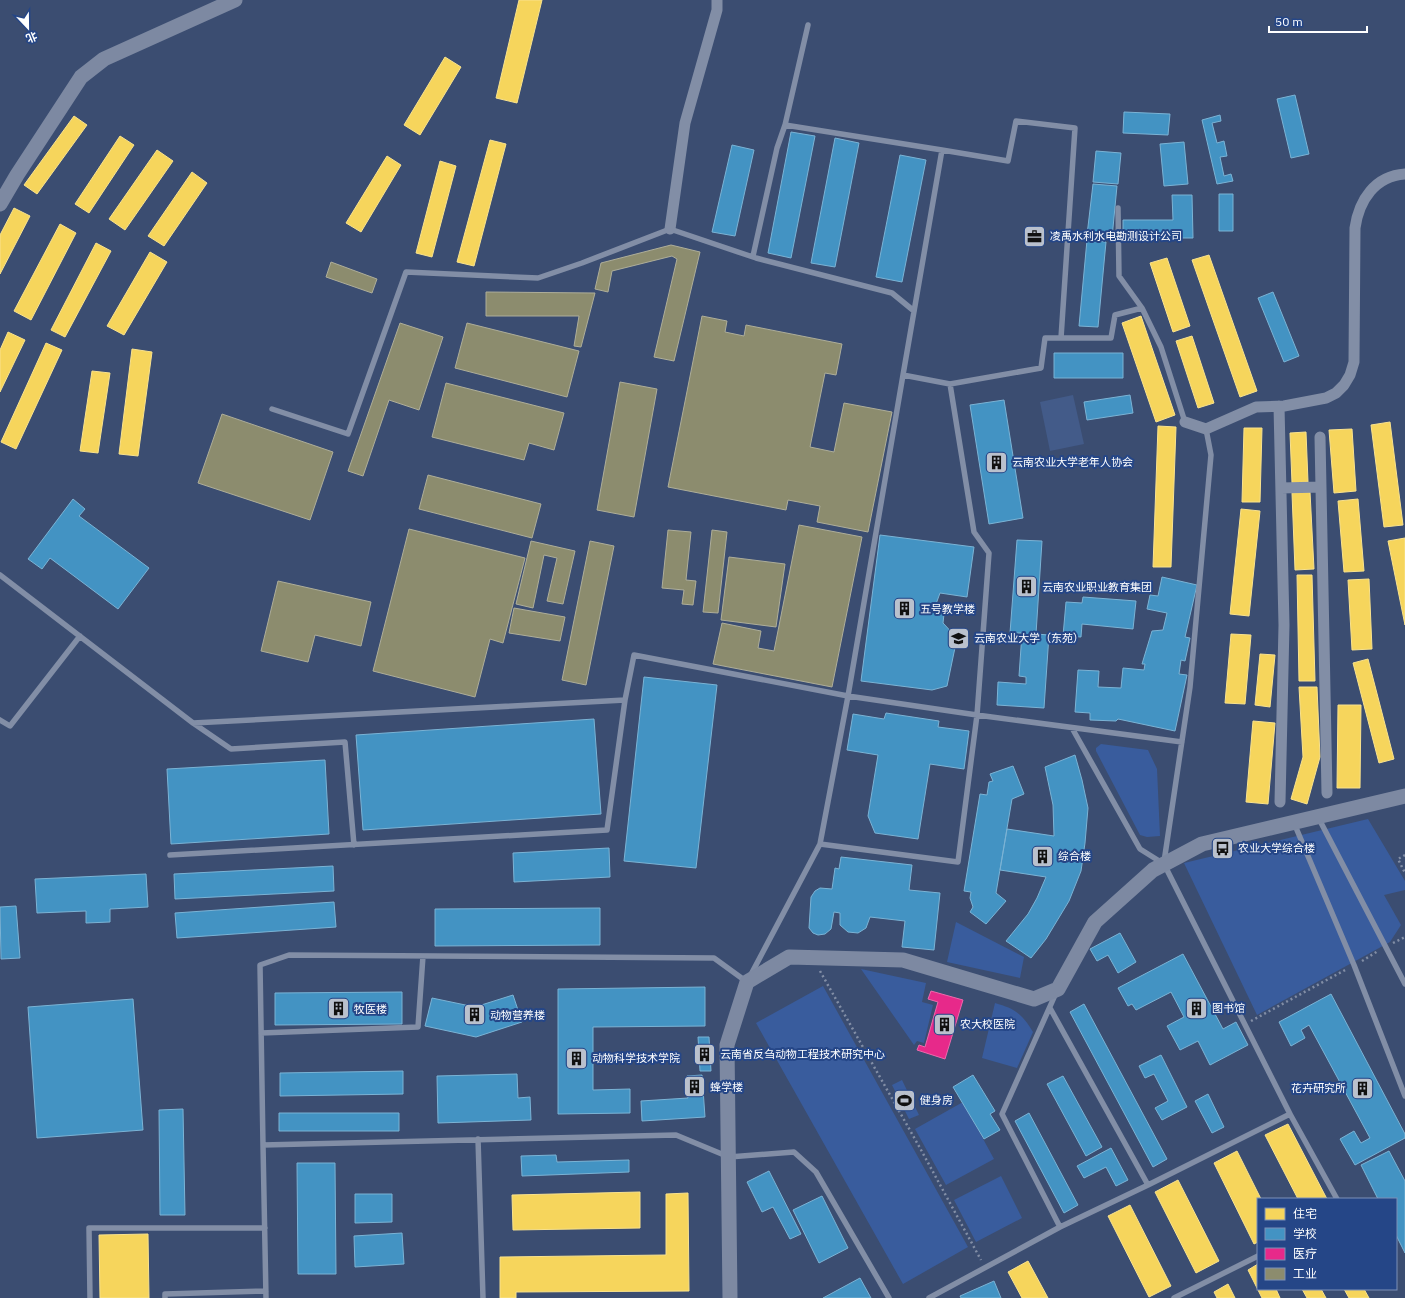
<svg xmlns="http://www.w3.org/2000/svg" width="1405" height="1298" viewBox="0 0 1405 1298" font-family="'IBM Plex Sans','Noto Sans SC',sans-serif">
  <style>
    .green { fill: #395c9d }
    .water { fill: #435b89 }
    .homes { fill: #f6d55c; stroke: #f9e28d }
    .schools { fill: #4393c3; stroke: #7bb3d5 }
    .health { fill: #e7298a; stroke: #ee69ad }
    .industry { fill: #8c8c6e; stroke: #aeae9a }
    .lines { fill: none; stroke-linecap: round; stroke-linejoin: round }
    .path { stroke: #828ea6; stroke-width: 2.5; stroke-dasharray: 2 3; stroke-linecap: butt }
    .lane { stroke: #828ea6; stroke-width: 5.5 }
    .street { stroke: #828ea6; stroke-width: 11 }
    .secondary { stroke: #7d89a2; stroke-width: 15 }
    .labels { text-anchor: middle; stroke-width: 4; stroke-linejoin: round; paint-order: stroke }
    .poi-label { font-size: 11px; fill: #fff; stroke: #254687; text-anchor: start }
  </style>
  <rect width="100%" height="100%" fill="#3b4d71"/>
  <path class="green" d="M1101,744L1148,750L1157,769L1160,836L1147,837L1140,835L1096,751V748Z
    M1368,819L1405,881V890L1384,895L1401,925L1390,942L1257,1015L1184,863Z
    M956,922L1024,957L1020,978L947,962Z
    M861,969L926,983L922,1002L933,1005L924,1043L917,1041L914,1045Z
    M823,986L968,1247L903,1284L756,1023Z
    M995,1003C1016,1009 1022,1014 1033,1032L1017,1068L982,1058Z
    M902,1080L919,1115L909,1119L892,1085Z
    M963,1102L994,1159L946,1185L915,1129Z
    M1001,1176L1022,1218L976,1242L954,1200Z"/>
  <path class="water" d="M1073,395L1084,444L1050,451L1040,402Z"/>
  <path class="homes" d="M519,0H542L517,103L496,98Z
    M445,57L461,67L420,135L404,125Z
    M74,116L87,125L37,194L24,185Z
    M120,136L134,145L89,213L75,204Z
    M490,140L506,144L474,266L457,262Z
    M157,150L173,161L125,230L109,219Z
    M387,156L401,165L361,232L346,223Z
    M440,161L456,166L432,257L416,253Z
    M192,172L207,183L164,246L148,236Z
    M14,208L30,216L0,274V235Z
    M60,224L76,233L31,320L14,311Z
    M96,243L111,251L65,337L51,330Z
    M150,252L167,262L124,335L107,326Z
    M1209,255L1257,391L1240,397L1192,260Z
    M1167,258L1190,326L1173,332L1150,263Z
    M1141,316L1175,415L1156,422L1122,323Z
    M8,332L25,340L0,392V350Z
    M1192,336L1214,403L1198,408L1176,341Z
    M46,343L62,350L16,449L1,442Z
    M132,349L152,352L138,456L119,454Z
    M92,371L110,373L98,453L80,451Z
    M1390,422L1403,525L1384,527L1371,425Z
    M1158,426L1176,427L1171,567H1153Z
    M1244,428H1262L1260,502H1242Z
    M1352,429L1356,491L1334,493L1329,430Z
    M1306,432L1308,482L1292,483L1290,433Z
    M1310,492L1314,569L1295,570L1292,493Z
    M1358,499L1364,571L1344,572L1338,501Z
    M1241,509L1260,511L1249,616L1230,614Z
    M1405,538V625L1388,541Z
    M1297,575H1312L1315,681H1299Z
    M1369,579L1372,649L1352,650L1348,580Z
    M1231,634L1251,635L1245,704L1225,703Z
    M1260,654L1275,655L1270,707L1255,705Z
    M1368,659L1394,759L1379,763L1353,663Z
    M1299,687H1317L1320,757L1307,804L1291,799L1303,757Z
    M1338,705H1361L1360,788H1337Z
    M1253,721L1275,723L1268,804L1246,802Z
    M1288,1124L1327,1199H1298L1265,1135Z
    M1237,1151L1261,1199H1258V1242L1254,1244L1214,1163Z
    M1178,1180L1219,1261L1196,1273L1155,1192Z
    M640,1192V1228L513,1230L512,1195Z
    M688,1193L689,1291L516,1292V1298H500V1257L666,1255V1194Z
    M1130,1205L1171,1286L1149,1297L1108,1216Z
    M148,1234L149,1298H100L99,1235Z
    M1028,1261L1048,1298H1022L1008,1272Z
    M1258,1264V1289H1276L1280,1298H1262L1248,1270Z
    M1228,1284L1235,1298H1217L1214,1292Z
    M1302,1289H1321L1326,1298H1307Z
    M1344,1289H1364L1369,1298H1349Z"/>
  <path class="schools" d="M1295,95L1309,154L1291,158L1277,99Z
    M1124,112L1170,114L1168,135L1123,133Z
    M1220,115L1221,121L1212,123L1217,143L1224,141L1227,156L1220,157L1224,176L1231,174L1233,181L1217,184L1202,120Z
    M791,132L815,136L791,258L768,253Z
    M835,138L859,143L835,267L811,263Z
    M1184,142L1188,184L1164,186L1160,144Z
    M732,145L754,150L735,236L712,232Z
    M1096,151L1121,153L1118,184L1093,182Z
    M900,155L926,160L902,282L876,277Z
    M1093,184L1117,186L1112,238L1087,235Z
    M1219,194H1233V231H1219Z
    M1172,195H1192L1193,238H1123V220H1173Z
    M1087,240L1106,242L1098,327L1079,326Z
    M1273,292L1299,356L1284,362L1258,298Z
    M1054,353H1123V378H1054Z
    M1130,395L1133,413L1087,420L1084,402Z
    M1004,400L1023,518L989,524L970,405Z
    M73,499L85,509L79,516L149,568L118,609L50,558L42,569L28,559Z
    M880,535L974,547L967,597L940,593L936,604L944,614L943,623L957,638L947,686L932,690L861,681Z
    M1017,540L1042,541L1036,634L1049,635L1044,708L997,705L998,682L1026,684V677L1019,676L1022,633H1010Z
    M1162,577L1197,585L1185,637L1190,638L1185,661L1181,660L1179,674L1187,675L1175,731L1118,719L1116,721L1090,720V713L1075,712L1078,670L1099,671L1098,687L1121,688L1123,668L1144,670L1145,664H1142L1152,631L1163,630L1167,613L1147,609L1150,595L1158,596Z
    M1083,597L1136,601L1133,629L1082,624L1081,637L1063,636L1066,602L1082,603Z
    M644,677L717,685L696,868L624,861Z
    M886,713L939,721L938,727L969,731L964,769L930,764L918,839L875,833L868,816L878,755L847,750L853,714L884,719Z
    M594,719L601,814L363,830L356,735Z
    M1075,755L1082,780L1088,808L1085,843L1081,871L1069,901L1046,939L1031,958L1006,941L1028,914L1037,898L1046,877L1000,870L1007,829L1054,836L1053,805L1045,767Z
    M325,760L329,834L171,844L167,769Z
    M1013,766L1024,794L1012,799L996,893L1006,901L986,924L970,912L973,907L970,898L971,892L964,891L980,794L987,795L989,782L993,781L990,774Z
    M609,848L610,877L514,882L513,853Z
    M841,857L912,865L909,890L940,893L934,950L902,947L905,921L870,917L866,928L858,933L848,932L840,925V913L834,912L831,929L825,934L818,935L813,933L809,928L811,897L815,891L820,888L832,889L835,868L839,869Z
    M333,866L334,891L175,899L174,874Z
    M146,874L148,907L110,909V922L86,923V911L37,913L35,879Z
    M334,902L336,927L177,938L175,913Z
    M16,906L20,958L1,959L0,907Z
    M600,908V945L435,946V909Z
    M1120,933L1136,962L1118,973L1108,955L1097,961L1090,949Z
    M1183,954L1223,1029L1236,1022L1248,1045L1210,1065L1198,1041L1180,1050L1167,1026L1184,1017L1171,992L1136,1010L1132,1004L1128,1006L1118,988Z
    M705,987V1026L593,1027V1090L630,1089V1113L558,1114V989Z
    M402,992V1024L275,1025V993Z
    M1331,994L1405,1134V1138L1355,1165L1340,1139L1354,1131L1361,1143L1370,1138L1309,1025L1301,1030L1305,1038L1291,1046L1279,1022Z
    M513,995L522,1022L476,1037L425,1026L432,998L475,1007Z
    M133,999L143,1130L37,1138L28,1007Z
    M1084,1004L1167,1159L1153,1167L1070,1012Z
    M698,1037H709L711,1071H700Z
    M1161,1055L1187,1107L1162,1120L1155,1108L1168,1101L1154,1074L1145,1078L1139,1066Z
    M403,1071V1094L280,1096V1073Z
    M517,1074L518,1098L530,1097L531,1120L438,1123L437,1076Z
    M702,1075L705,1117L642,1121L641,1101L688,1098L687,1076Z
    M973,1075L995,1111L990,1114L1000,1130L984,1139L953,1087Z
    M1063,1076L1102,1147L1086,1156L1047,1084Z
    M1208,1094L1224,1127L1212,1133L1195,1101Z
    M183,1109L185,1215H160L159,1110Z
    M279,1113H399V1131H279Z
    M1029,1113L1078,1205L1064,1213L1015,1121Z
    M1111,1148L1128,1180L1116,1186L1106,1167L1084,1178L1077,1166Z
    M1389,1151L1405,1181V1253L1396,1235V1199H1378L1361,1165Z
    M556,1155L557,1162L629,1160V1172L522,1176L521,1156Z
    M297,1163H335L336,1274H298Z
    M769,1171L801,1234L790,1239L773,1207L762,1212L747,1182Z
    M355,1194H392V1222L355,1223Z
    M822,1196L848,1248L819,1263L793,1210Z
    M402,1233L404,1264L355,1267L354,1236Z
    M860,1278L871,1298H823Z
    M994,1281L1001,1298H961L960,1296Z"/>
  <path class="health" d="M931,991L963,1000L945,1059L917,1050L919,1045L925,1047L938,1002L928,999Z"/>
  <path class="industry" d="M671,245L700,252L674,361L654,357L677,259L672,256L612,271L608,292L595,289L601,263Z
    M331,262L377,279L372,293L326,277Z
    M486,292L595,293L581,347L574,346L579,316H486Z
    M702,316L727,321L725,332L744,336L746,325L842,344L836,375L825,373L810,447L834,452L844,403L892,412L868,532L817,522L820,506L788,500L786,510L668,487Z
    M400,323L443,337L419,410L389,400L363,476L348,471Z
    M467,323L579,351L567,397L455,368Z
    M620,382L657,389L634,517L597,510Z
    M446,383L564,413L554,450L529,443L524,460L432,437Z
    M222,414L333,452L310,520L198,483Z
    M428,475L541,504L532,538L419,509Z
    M799,525L862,537L832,687L713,664L722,623L761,631L758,648L774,651Z
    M409,529L525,558L503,643L490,639L475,697L373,671Z
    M668,530L691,532L686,580L696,581L693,605L682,604L684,590L662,588Z
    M712,530L727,532L718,613L703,612Z
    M531,541L575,551L563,604L547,601L557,558L544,555L533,608L516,604Z
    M590,541L614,546L586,685L562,680Z
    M729,557L785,564L776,627L721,620Z
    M278,581L371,602L361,646L315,635L308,662L261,651Z
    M514,608L565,617L560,641L509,633Z"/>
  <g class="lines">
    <path class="path" d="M1405,855L1398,859L1405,873
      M1393,943L1405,937
      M1362,961L1378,951
      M820,971L920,1148L981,1260
      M1251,1021L1347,969"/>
    <path class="lane" d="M808,25L785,125L942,150
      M1118,208L1119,276L1142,308
      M753,256L777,148L785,125
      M903,375L942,150L1008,161L1016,121L1075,128L1061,338
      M272,409L348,434L406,272L538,278L582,263L670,229L756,258L892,293L914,311
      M0,575L193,723L625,700L634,655L848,696L977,715L958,862L820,844
      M0,720L10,726L80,636
      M193,723L231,749L345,742L354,845
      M1072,728L1140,849L1164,864L1290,1114L1337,1199
      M1182,742L977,715L989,553L974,532L950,384L1041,368L1045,338H1111L1115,315L1142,308L1161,347L1185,422
      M1318,817L1405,984
      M1294,823L1354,965L1405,1096
      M170,855L607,830L625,700
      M1164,862L1190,687L1211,455L1206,429
      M1056,993L1002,1114L1060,1227L1148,1185
      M1050,1008L1148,1185L1290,1114
      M261,1033L418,1027L423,956
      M478,1139L483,1298
      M263,1145L266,1298
      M90,1298L89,1228H265
      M165,1298V1294L266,1291
      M889,1298L816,1172L794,1152L729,1157L676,1135L263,1145L260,965L289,955L714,958L747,982L820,844L848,696L903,375L950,384
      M929,1298L1060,1227
      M1174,1298L1258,1256"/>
    <path class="street" d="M670,229L685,123L717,10V0
      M1279,406L1284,625L1280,802
      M1185,422L1206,429L1256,407L1284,406L1326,398L1336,393L1344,385L1350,375L1354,362L1355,228C1359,200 1375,176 1405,174
      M1320,437L1327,793
      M1281,488L1321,487"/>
    <path class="secondary" d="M0,204L17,175L81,77L104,59L235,0
      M730,1298L727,1045L747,982L789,957L903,960L1034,999L1058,989L1095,922L1153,870L1202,844L1405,796"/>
  </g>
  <defs>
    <symbol id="office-square" viewBox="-11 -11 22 22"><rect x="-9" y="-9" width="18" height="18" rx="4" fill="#bac1cd" stroke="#254687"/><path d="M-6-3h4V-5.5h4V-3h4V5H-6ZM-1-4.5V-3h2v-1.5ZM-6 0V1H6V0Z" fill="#111"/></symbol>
    <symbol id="building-square" viewBox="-11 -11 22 22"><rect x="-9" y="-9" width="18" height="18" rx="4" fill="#bac1cd" stroke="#254687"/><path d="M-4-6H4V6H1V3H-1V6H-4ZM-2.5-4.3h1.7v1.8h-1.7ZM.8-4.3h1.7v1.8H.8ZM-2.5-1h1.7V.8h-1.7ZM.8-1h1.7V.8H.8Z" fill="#111"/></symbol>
    <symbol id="university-square" viewBox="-11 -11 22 22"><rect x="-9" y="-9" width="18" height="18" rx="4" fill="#bac1cd" stroke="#254687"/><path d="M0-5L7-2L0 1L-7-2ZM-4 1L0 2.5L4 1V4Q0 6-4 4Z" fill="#111"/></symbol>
    <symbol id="bus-square" viewBox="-11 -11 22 22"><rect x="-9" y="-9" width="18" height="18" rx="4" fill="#bac1cd" stroke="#254687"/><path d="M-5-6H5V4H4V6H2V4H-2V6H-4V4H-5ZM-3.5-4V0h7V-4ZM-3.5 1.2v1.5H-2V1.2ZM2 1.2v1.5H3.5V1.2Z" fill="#111"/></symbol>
    <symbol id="stadium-square" viewBox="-11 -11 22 22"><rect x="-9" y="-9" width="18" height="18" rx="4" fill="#bac1cd" stroke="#254687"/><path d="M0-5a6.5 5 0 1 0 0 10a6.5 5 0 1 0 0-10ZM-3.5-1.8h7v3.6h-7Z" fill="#111"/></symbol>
  </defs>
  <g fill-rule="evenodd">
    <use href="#office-square" x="1022" y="224" width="25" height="25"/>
    <use href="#building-square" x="984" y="450" width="25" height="25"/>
    <use href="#building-square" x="1014" y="574" width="25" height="25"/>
    <use href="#building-square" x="892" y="596" width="25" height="25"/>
    <use href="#university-square" x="946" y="626" width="25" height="25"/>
    <use href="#bus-square" x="1210" y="836" width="25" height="25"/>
    <use href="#building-square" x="1030" y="844" width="25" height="25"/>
    <use href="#building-square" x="1184" y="996" width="25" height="25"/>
    <use href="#building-square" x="326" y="996" width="25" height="25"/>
    <use href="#building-square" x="462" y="1002" width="25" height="25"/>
    <use href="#building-square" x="932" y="1012" width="25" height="25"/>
    <use href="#building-square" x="692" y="1042" width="25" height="25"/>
    <use href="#building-square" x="564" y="1046" width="25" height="25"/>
    <use href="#building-square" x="682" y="1074" width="25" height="25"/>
    <use href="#building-square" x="1350" y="1076" width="25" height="25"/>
    <use href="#stadium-square" x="892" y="1088" width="25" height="25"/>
  </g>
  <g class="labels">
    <g class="poi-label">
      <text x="1050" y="240">凌禹水利水电勘测设计公司</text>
      <text x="1012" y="466">云南农业大学老年人协会</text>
      <text x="1042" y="591">云南农业职业教育集团</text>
      <text x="920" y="613">五号教学楼</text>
      <text x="974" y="642">云南农业大学（东苑）</text>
      <text x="1238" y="852">农业大学综合楼</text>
      <text x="1058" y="860">综合楼</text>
      <text x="1212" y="1012">图书馆</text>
      <text x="354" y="1013">牧医楼</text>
      <text x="490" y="1019">动物营养楼</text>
      <text x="960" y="1028">农大校医院</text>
      <text x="720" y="1058">云南省反刍动物工程技术研究中心</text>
      <text x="592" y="1062">动物科学技术学院</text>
      <text x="710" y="1091">蜂学楼</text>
      <text x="1346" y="1092" text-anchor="end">花卉研究所</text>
      <text x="920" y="1104">健身房</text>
    </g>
  </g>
  <rect x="1257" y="1198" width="140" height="92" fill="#254687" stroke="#7c90b7"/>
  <rect x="1265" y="1208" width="20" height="12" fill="#f6d55c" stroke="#7c90b7"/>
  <text x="1293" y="1218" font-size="12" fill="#ffffff">住宅</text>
  <rect x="1265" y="1228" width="20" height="12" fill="#4393c3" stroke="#7c90b7"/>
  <text x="1293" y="1238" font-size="12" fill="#ffffff">学校</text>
  <rect x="1265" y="1248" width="20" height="12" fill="#e7298a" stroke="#7c90b7"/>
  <text x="1293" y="1258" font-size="12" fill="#ffffff">医疗</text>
  <rect x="1265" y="1268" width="20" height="12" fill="#8c8c6e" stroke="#7c90b7"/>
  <text x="1293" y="1278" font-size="12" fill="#ffffff">工业</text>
  <g transform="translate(28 28) rotate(158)" stroke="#254687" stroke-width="3" paint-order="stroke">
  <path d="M0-3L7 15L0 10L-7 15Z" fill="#ffffff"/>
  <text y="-6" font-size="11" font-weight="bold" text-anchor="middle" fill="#ffffff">北</text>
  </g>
  <path d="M1269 26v6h98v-6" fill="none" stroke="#ffffff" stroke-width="2"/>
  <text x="1275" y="26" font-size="12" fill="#ffffff" stroke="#254687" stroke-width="3" paint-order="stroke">50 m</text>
</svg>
